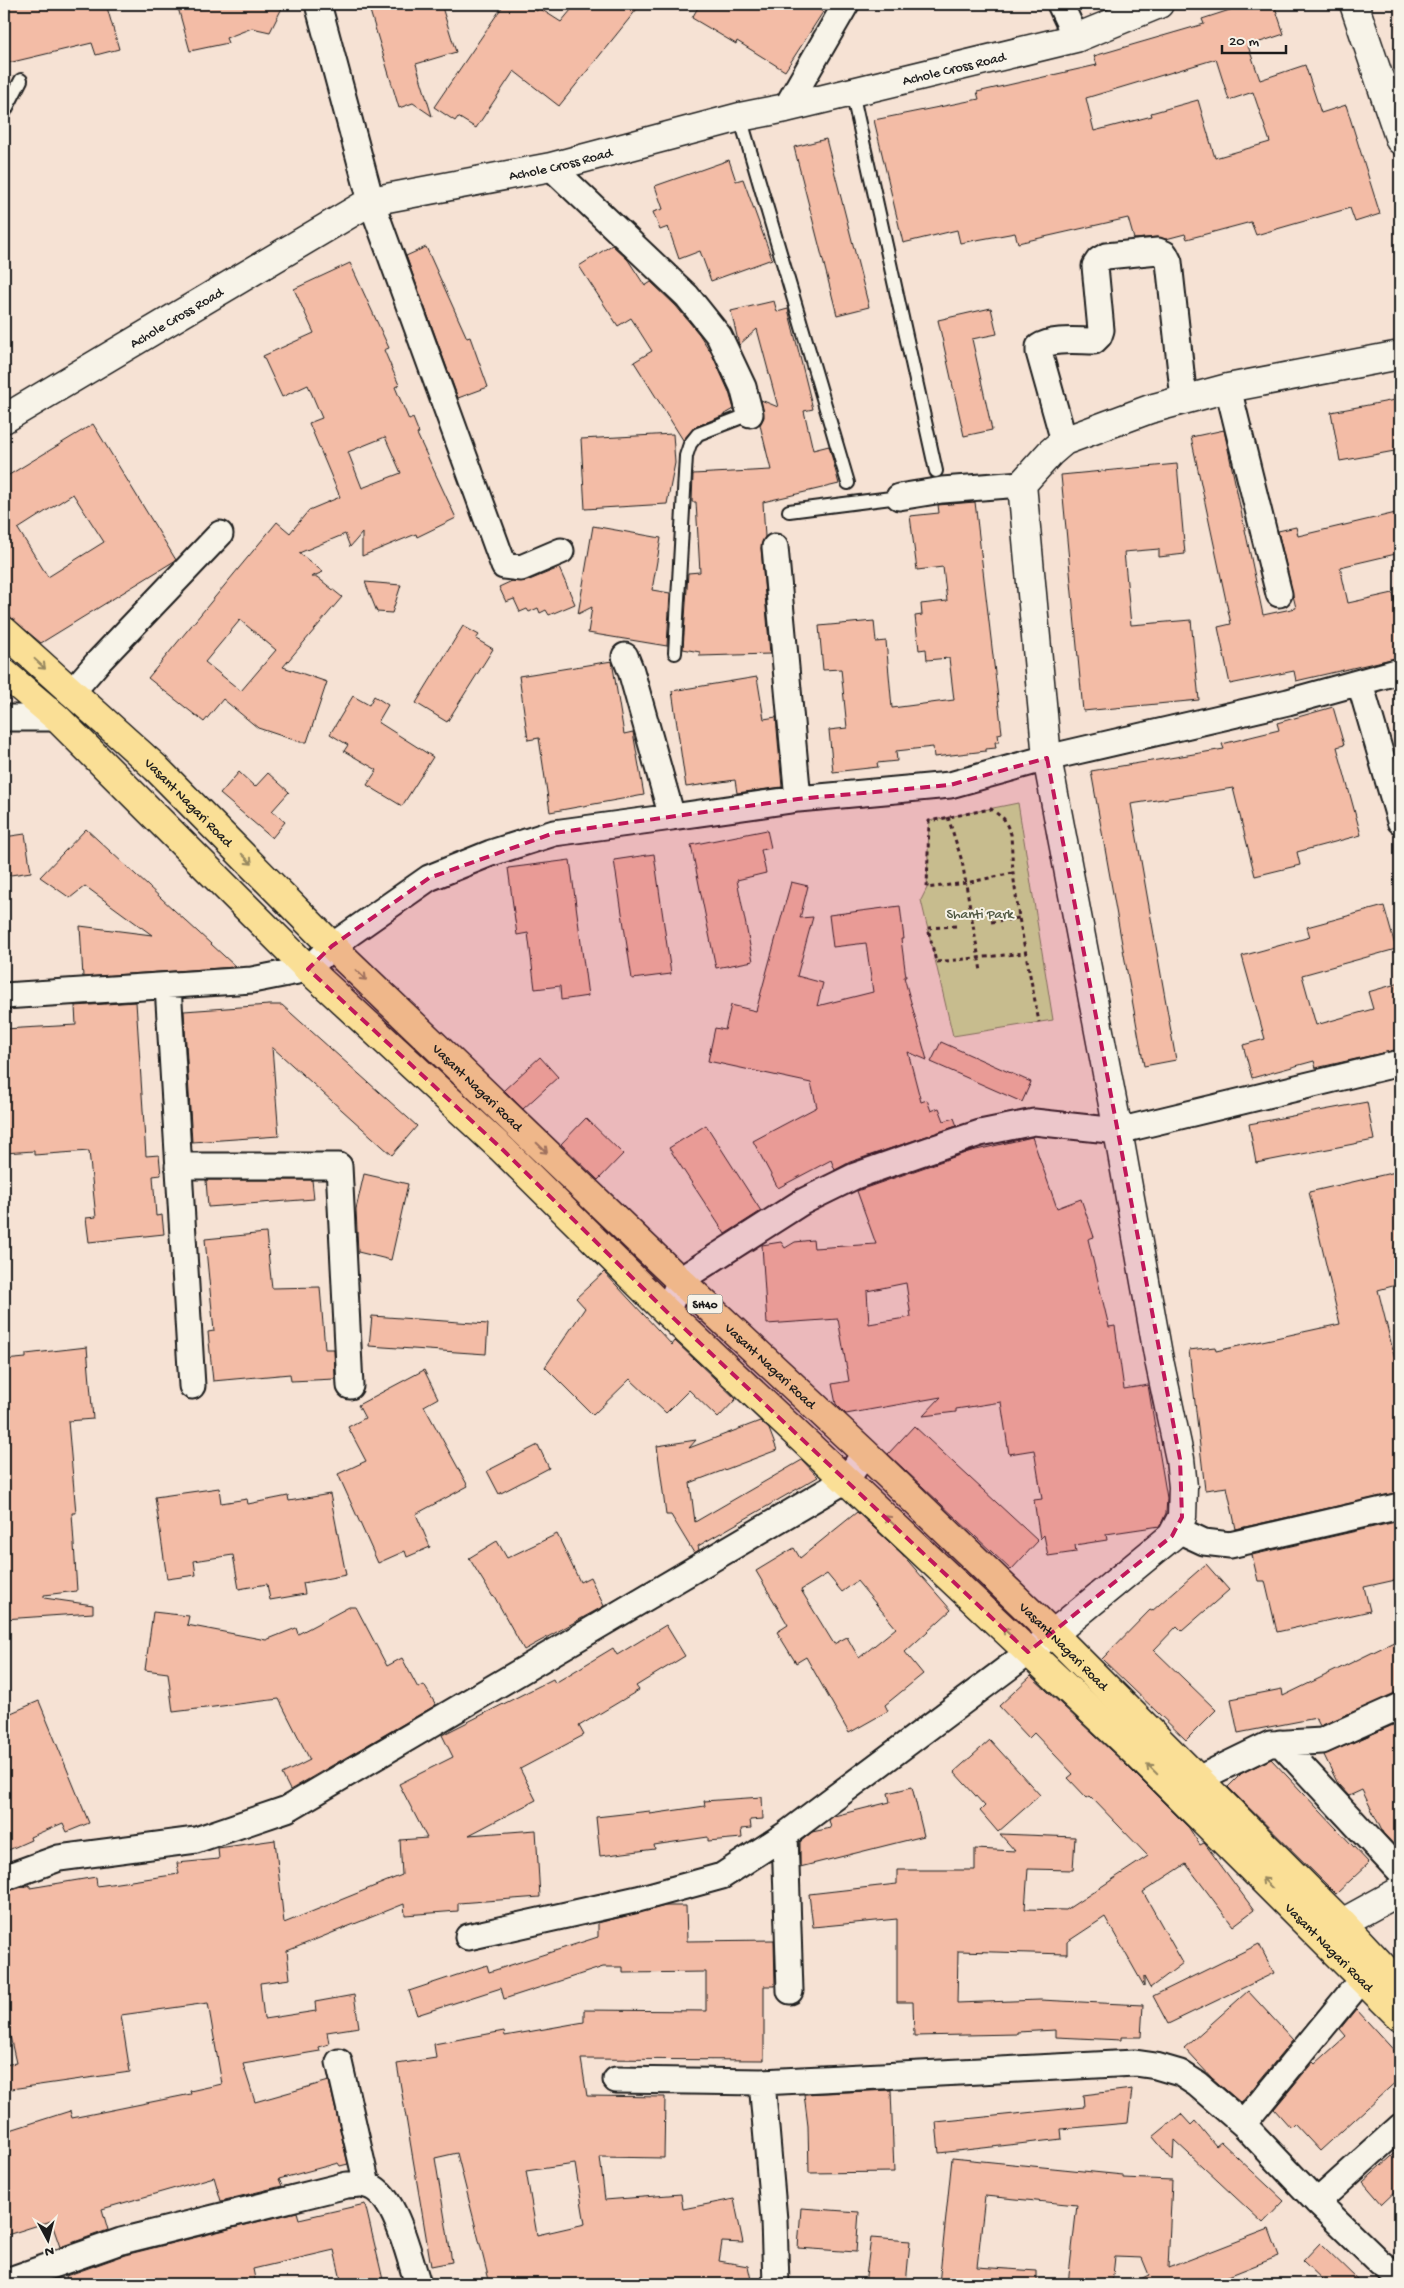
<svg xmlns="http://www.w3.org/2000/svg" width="1404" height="2288" viewBox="0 0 1404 2288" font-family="'Gochi Hand',sans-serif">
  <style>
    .green { fill: #c9e59c; stroke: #72805c }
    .building { fill: #f3bca6; stroke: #1c1c1c; fill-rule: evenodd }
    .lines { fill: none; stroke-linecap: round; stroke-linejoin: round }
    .lane-casing { stroke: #1c1c1c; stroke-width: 16 }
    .street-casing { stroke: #1c1c1c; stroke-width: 29 }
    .secondary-casing { stroke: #1c1c1c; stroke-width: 31 }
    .primary-casing { stroke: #1c1c1c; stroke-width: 31 }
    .path { stroke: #1c1c1c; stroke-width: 3; stroke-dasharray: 4 4; stroke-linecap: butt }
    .lane { stroke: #f7f3e8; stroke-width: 12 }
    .street { stroke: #f7f3e8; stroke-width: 25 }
    .secondary { stroke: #f7f3e8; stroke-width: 28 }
    .primary { stroke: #fadf96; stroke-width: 28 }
    .oneway { stroke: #96875f }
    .marked { fill: #c2185b; fill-opacity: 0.2; stroke: #c2185b; stroke-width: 4; stroke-dasharray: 10 6; stroke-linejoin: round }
    .labels { text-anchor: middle; stroke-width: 4; stroke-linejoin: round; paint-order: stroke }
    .shield { fill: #f7f3e8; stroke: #5e5c59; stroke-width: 1 }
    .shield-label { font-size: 12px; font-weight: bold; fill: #1c1c1c }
    .street-label { font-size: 14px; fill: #1c1c1c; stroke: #f7f3e8 }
    .park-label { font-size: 14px; fill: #505842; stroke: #f7f3e8 }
  </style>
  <rect width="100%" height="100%" fill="#f6e2d4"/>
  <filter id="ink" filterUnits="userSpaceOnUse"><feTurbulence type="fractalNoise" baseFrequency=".02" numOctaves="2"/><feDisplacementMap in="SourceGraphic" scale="10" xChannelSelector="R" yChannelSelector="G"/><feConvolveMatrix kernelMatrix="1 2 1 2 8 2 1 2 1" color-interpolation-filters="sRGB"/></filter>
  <g filter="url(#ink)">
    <path class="green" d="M1018,803L1053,1020L953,1036L921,900L927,888L929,821Z"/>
    <path class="building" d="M17,4H106L119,49L96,55L92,43L4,64V7Z
      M177,4H284L270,32L252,28L226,38L228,43L190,51Z
      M368,4H441L456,52L416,64L432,116L413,103L399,108Z
      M504,4H526L537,11L539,8L561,22L576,4H641L559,106L514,71L476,128L458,117L455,121L434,107Z
      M700,4H810L823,12L785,71L737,41L736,44L692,18Z
      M1248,4H1274L1284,34L1248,46L1260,80L1305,65L1321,113L1346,105L1380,214L1355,222L1350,208L1256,235L1251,222L1187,239L1185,234L1166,239L1157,237L1134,239L1128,218L1018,243L1015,233L960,243L957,230L903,243L874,120L979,99L977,92L1097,65L1094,56L1204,24L1202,19ZM1216,59L1229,100L1253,92L1270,142L1215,158L1198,100L1151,113L1152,116L1094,131L1086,98Z
      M826,139L869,307L837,315L794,147Z
      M729,160L736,181L743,179L772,259L711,281L700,251L679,259L668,227L660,230L653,212L663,209L655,186Z
      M612,245L628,260L645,286L651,282L676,306L699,334L712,354L729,392L734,409L722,416L695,427L683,440L634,362L652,351L631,318L618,326L579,266Z
      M426,247L467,338L470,337L488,387L458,398L406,256Z
      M350,263L389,348L384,350L399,385L395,387L409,420L413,418L419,433L417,434L456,518L417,537L416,534L362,556V533L350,547L345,534L299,553L323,572L311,577H317L342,597L283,667L327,682L307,742H300L258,728L223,699L204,722L148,678L277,522L290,533L309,510L340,497L309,423L322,418L308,385L282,397L263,356L314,333L294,289ZM385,437L401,473L362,488L348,452ZM240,620L276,650L241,691L205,662Z
      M774,301L777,312L788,309L813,409L804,411L813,450L829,446L839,484L763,502L765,537L761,548L770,654L700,656V652L683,649L688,573L700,572L696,502H692L693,474L771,470L760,425L764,417L761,400L778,407L757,329L739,345L731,311Z
      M991,308L997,334L972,339L992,430L964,436L938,320Z
      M1400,399V450L1340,461L1331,412Z
      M93,424L176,560L41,643L11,618L4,606V478ZM73,494L104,542L48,577L18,529Z
      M1224,430L1263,615L1296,608L1278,531L1296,527L1298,536L1400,512V553L1340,567L1348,603L1393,593L1400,626V657L1296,681L1294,671L1230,684L1218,627L1231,624L1191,437Z
      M673,434L675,463L667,504L585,509L581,439Z
      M1177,464L1185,554L1159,557V549L1124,552L1131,625L1191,620L1199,700L1083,711L1061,475Z
      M975,502L1002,733L998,734L999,742H995L996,748L986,749V751L934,757L933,747L896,751L897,761L877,763L878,767L833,772L829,730L847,728L841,669L823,670L819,626L874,621L876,642L886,641L892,708L954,700L949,658L927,660L926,649L919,650L915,616L922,615L921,604L947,601L943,567L917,570L910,516L939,513L938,505Z
      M593,526L661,538L652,590L670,593L667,646L588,633L592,607L578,614Z
      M559,568L575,604L549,615L546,610L540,613L538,608L529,612L527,609L520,612L514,599L506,602L499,587L512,581H527Z
      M365,582L401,585L392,613L377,612Z
      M463,626L479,635L476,639L493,649L447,722L416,703Z
      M612,661L624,734L633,732L644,795L550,812L539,738L528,740L519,676Z
      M757,677L764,719L776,717L782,787L737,793L735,780L686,787L672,691Z
      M353,696L369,705L374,696L388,705L378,722L433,757L402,806L367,785L377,770L344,751L348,745L330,734Z
      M1333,707L1344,745L1337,747L1361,835L1297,852L1300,865L1255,876L1233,788L1131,804L1176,1060L1144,1066L1091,771L1224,749L1222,744L1279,730L1277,723Z
      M239,772L255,787L268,773L289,792L272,811L285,822L272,838L220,794Z
      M86,829L236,967L83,977L80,926L152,935L85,886L70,898L40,877Z
      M767,830L771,848L761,850L766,873L737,880L753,961L716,968L691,845Z
      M25,834L31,872L4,876V837Z
      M654,854L671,974L632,979L614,860Z
      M570,860L588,996L561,1000L560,986L535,989L528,933L517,935L508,868Z
      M791,882L808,886L800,918L813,917L797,976L823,983L817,1006L873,992L866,943L833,947L829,915L900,906L904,939H901L906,977H904L927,1060L908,1052L921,1102L927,1100L931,1111L939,1108L944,1121L954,1118L957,1126L850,1162L835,1170L831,1160L778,1188L753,1141L817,1107L811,1083L708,1061L715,1028L725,1030L731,1005L756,1011Z
      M1384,906L1396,949L1302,975L1316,1025L1373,1009L1368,992L1400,983V1049L1316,1068L1314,1061L1252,1078L1243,1045L1265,1039L1242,956L1310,937L1307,927Z
      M136,1002L146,1156L159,1155L161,1175L153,1176L156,1216L162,1215L164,1234L89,1242L86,1218L96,1217L89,1151L34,1155V1151L4,1153V1029L76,1025L75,1006Z
      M269,1005H282L417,1126L392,1155L272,1047L279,1136L192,1142L184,1011Z
      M941,1042L1031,1082L1022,1102L931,1062Z
      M540,1057L558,1077L523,1109L504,1090Z
      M1367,1102L1374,1140L1256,1163L1249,1124Z
      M586,1118L623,1154L598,1180L561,1144Z
      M706,1125L761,1211L725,1234L669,1148Z
      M1032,1137L1057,1208L1081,1199L1094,1237L1088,1239L1109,1327L1115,1326L1124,1389L1148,1385L1167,1498L1166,1513L1160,1526L1106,1534L1107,1540L1075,1545L1076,1552L1048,1556L1044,1535L1040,1539L1034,1500L1042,1499L1034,1450L1009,1454L1001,1402L956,1409V1412L923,1416L941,1397L846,1414L836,1404L832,1384L849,1381L838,1319L767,1324L762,1245L781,1242L785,1248L795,1242L813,1240L814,1248L876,1244L857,1191L968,1152ZM906,1283L911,1317L869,1324L867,1291Z
      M1400,1171V1284L1378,1290L1400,1379V1492L1236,1529L1227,1487L1205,1490L1189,1350L1215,1347L1216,1351L1340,1324L1309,1192Z
      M364,1174L408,1184L391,1260L358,1252L356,1209Z
      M206,1180H312L314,1199L208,1207Z
      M266,1233L272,1288L320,1287L325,1349H334L335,1379L291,1381L290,1374L213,1381L208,1332L214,1331L205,1239Z
      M604,1272L672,1345L675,1341L736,1399L718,1418L689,1390L666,1413L630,1379L593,1415L545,1367L585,1308L576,1298Z
      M372,1316L488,1324L486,1354L369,1346Z
      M87,1347L93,1419L68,1421L76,1513H72L77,1591L44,1595V1598L93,1605V1613L4,1619V1360L26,1358V1354Z
      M424,1370L438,1398L424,1406L468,1486L416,1514L430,1547L407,1557L405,1551L378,1563L338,1474L366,1461L348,1427L365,1418L358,1405Z
      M760,1421L769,1429L777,1450L690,1483L695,1522L802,1460L818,1477L698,1546L699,1550L694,1553L671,1515H666L657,1446L696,1440L689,1448Z
      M914,1426L1038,1541L1011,1570L888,1454Z
      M538,1445L549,1468L499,1494L487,1471Z
      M219,1488L221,1503L247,1499L248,1504L288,1496L289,1501L330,1494L346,1575L303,1583L305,1594L270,1600L267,1584L239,1589L233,1555L194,1561L196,1575L167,1579L155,1497Z
      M857,1512L902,1554L951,1610L905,1652L923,1674L885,1705L888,1711L849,1733L806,1657L796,1663L777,1632L788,1625L756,1571L794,1548L800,1558ZM827,1574L842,1592L857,1581L896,1628L859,1658L847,1637L834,1644L801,1590Z
      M1400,1521V1579L1364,1587L1370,1611L1277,1632L1265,1581H1258L1252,1555Z
      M557,1534L580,1582L590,1577L604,1606L524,1650L494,1596L493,1597L469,1558L497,1541L507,1558Z
      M1206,1564L1229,1590L1182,1631L1177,1626L1154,1650L1216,1710L1186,1740L1102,1659L1150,1610L1152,1611Z
      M349,1607H356L387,1666L402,1658L418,1688L424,1685L436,1705L290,1790L282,1774L310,1760L279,1699L173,1712L168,1673L145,1670L153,1612L189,1616L187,1625L266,1640L296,1628L298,1634Z
      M666,1625L685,1656L636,1686L639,1690L579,1726L584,1735L520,1769L536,1800L469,1835L536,1830L540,1897L458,1903V1911L405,1915L404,1904L287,1951L290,1979L260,1983L264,2019L316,2011L315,2002L354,1995L359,2027L327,2032L329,2044L319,2047L320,2051L243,2064L255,2102L329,2081L348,2164L340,2166L338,2163L279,2179L282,2186L221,2201L214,2177L102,2209L108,2230L60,2247L51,2221L4,2236V2132L70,2111L72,2118L191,2094L190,2091L222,2084L208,2003L121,2015L130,2072L4,2090V2065L16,2063L4,2009V1892L30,1885V1888L96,1877L97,1886L179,1874L177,1863L219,1859L218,1848L275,1840L284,1923L402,1875L400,1840L427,1838L399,1784L453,1757L442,1735L553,1679L555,1683L613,1648L617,1655Z
      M1400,1639V1692L1320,1726L1316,1718L1238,1733L1231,1699L1282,1689L1283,1696Z
      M1031,1676L1125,1764L1189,1828L1200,1845L1204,1843L1205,1844L1254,1910L1233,1926L1186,1864L1143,1892L1183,1963L1150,1988L1144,1977V1986L1105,1917L1067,1942V1954L958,1951L957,2003L1040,2000L1143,2005L1141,2037H1121V2040L1056,2037V2030L1017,2032V2034L914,2036L913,2002H897V1919L813,1927L809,1894L897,1884V1870H975V1849L1015,1851L1000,1834L1075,1837L1073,1870L1028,1869L1025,1909L1066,1910L1148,1856L1090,1796L1087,1798L1068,1778L1073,1774L1034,1733L1029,1738L999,1706Z
      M39,1701L89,1823L67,1832L63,1823L30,1837L31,1840L4,1852V1716Z
      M1400,1722V1851L1383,1833L1362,1790L1349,1796L1338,1784L1324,1755Z
      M990,1740L1040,1795L998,1832L980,1811L985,1806L954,1772Z
      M1271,1759L1369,1863L1336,1894L1228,1787L1242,1773Z
      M912,1787L924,1836L800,1867V1842L812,1832L831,1828L829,1820L834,1816L890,1802L888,1793Z
      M762,1797L763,1819L750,1820L751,1828L741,1829L742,1838L708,1841V1837L654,1845L655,1849L600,1856L596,1817L650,1811V1814L705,1806L704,1801Z
      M665,1906H686L687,1941L774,1940L775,1986H764V2060L581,2059L587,2096L665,2097L664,2158L600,2157L605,2200L681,2194L683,2209L734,2199L743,2243L722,2242L719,2261L748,2266L752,2284H490L457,2153L435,2158L452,2262L431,2266L397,2064L436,2058L434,2044L504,2031L505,2036L584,2022V2010L706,2011V1972L623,1973V1967H603L504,1999L501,1988L417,2015L409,1991L487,1965L489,1972L598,1937V1923ZM575,2164L585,2224L537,2235L526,2171Z
      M1259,1944L1274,1973L1168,2024L1153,1996Z
      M1248,1991L1293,2040L1241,2103L1212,2078L1184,2048Z
      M1356,2009L1400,2057V2078L1320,2151L1294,2123L1290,2127L1274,2109L1313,2062L1315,2064L1346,2036L1340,2029Z
      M1132,2089L1128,2123L1061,2129L1062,2139L939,2153L936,2122L1084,2107L1083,2095Z
      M891,2090L894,2172L809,2173L808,2126L804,2094Z
      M1181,2114L1191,2125L1195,2121L1216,2146L1221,2142L1284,2201L1263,2223L1174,2140L1173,2161L1153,2137Z
      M1400,2149V2187L1382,2204L1363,2182Z
      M952,2158L1123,2175V2178L1172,2180L1168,2268L1269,2229L1279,2256L1208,2284H1129L1149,2275L1142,2258L1115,2257L1112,2284H1068L1077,2205L985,2196L977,2267L1037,2271V2284H939Z
      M365,2204L384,2284H342L334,2250L253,2269L256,2284H68L66,2276L125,2255L297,2212L299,2219Z
      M801,2208L859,2212L856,2252L798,2248Z
      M871,2238L910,2241L906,2284H865Z
      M1320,2243L1362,2284H1327L1303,2261Z"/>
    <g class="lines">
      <defs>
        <path id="lane" d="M852,92L936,471
          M4,113L21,80
          M740,117L848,483
          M789,511L899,497
          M675,653L686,456L690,444L698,434L750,414"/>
        <path id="street" d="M318,4L371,201L504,566L521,568L561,551
          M1060,4L1076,38
          M786,108L846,4
          M551,167L687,296L719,336L743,387L750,414
          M1228,388L1279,594
          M1064,441L1039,352V347C1053,338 1077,341 1094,341L1099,336L1101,330L1095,266L1099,260L1106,256L1158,251L1165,254L1169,262L1184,400
          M899,497L942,490L1022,484
          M775,547L798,799
          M625,656L631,671L672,817L798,799L950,785L1047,758L1288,702L1400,671
          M1360,683L1400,821
          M71,693L99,661L220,534
          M4,718H57
          M168,986L192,1386
          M4,996L252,980L308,969L332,946L429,878L491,853L554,833L672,817
          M178,1166H339L350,1386
          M667,1312L680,1280L802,1202L855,1176L929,1150L980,1133L1034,1122L1118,1131L1400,1063
          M1176,1529L1204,1542L1230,1545L1400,1506
          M1280,1743L1400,1872
          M1198,1779L1270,1744L1322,1741L1400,1706
          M785,1835L790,1991
          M4,1878L59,1858L196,1840L287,1809L846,1480L865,1453
          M468,1937L638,1899L722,1876L785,1835L1053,1634
          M339,2062L367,2185
          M616,2080L762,2082L1135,2063L1156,2066L1180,2073L1197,2084L1243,2124L1317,2202L1380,2263L1400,2277
          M762,2082L774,2220L776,2284
          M1243,2124L1362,1979
          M1317,2202L1400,2127
          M4,2282L121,2241L347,2185C353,2185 361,2183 366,2185C396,2191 409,2259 418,2284"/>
        <g id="secondary">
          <path d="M1354,4L1400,140"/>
          <path id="s1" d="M4,419L371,201L551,167L740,117L786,108L1076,38L1159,4"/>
          <path d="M1053,1634L1172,1536L1182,1517L1183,1487L1180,1459L1159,1360L1118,1131L1047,758L1022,484L1050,453L1064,441L1150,409L1228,388L1400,355"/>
          <path d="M1342,1923L1400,1891"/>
        </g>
        <g id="primary">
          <path id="s2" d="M4,631L156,768L347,961L672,1273L865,1453L1053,1634L1342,1923L1400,1985"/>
          <path id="s3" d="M4,673L57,718L308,969L503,1150L667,1312L1136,1753L1400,2017"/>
        </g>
      </defs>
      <use href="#lane" class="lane-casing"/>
      <use href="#street" class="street-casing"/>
      <use href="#secondary" class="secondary-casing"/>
      <use href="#primary" class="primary-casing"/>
      <path class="path" d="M948,817L962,861L981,971
        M1013,873L966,883L927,888L929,821L991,809L1004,819L1011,834L1013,873L1019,918L1039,1022
        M991,922L1019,918
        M956,926L928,928L936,962L1025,953"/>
      <use href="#lane" class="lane"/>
      <use href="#street" class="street"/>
      <use href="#secondary" class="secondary"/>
      <use href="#primary" class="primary"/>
    </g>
    <defs><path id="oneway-shaft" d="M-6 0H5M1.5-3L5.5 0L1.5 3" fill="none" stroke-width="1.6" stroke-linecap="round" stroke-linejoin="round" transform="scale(1.25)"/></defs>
    <g class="oneway">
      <use href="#oneway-shaft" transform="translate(40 664) rotate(43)"/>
      <use href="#oneway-shaft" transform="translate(247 859) rotate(45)"/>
      <use href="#oneway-shaft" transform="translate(361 975) rotate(44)"/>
      <use href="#oneway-shaft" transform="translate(542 1148) rotate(44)"/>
      <use href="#oneway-shaft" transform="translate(890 1521) rotate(-137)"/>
      <use href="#oneway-shaft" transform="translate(1008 1633) rotate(-136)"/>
      <use href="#oneway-shaft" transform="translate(1152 1769) rotate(-135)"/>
      <use href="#oneway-shaft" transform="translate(1267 1883) rotate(-135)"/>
    </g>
  </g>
  <path class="marked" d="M1047,758L1180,1459L1182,1517L1172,1536L1028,1652L667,1312L503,1150L308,969L332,946L429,878L554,833L798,799L950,785Z"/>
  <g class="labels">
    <rect class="shield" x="687.5" y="1294.5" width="35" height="19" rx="4"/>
    <g class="shield-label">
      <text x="705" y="1308">SH40</text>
    </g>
    <g class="street-label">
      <text dy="5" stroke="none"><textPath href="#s1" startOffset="1025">Achole Cross Road</textPath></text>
      <text dy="5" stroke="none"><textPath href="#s1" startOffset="620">Achole Cross Road</textPath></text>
      <text dy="5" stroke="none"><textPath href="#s1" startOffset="200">Achole Cross Road</textPath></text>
      <text dy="5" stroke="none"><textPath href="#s2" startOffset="252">Vasant Nagari Road</textPath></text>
      <text dy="5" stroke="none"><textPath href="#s2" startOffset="658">Vasant Nagari Road</textPath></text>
      <text dy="5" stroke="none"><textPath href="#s2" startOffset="1062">Vasant Nagari Road</textPath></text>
      <text dy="5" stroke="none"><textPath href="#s2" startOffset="1468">Vasant Nagari Road</textPath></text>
      <text dy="5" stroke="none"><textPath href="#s3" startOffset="1839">Vasant Nagari Road</textPath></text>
    </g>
    <g class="park-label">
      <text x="980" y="918">Shanti Park</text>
    </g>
  </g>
  <rect width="1404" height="2288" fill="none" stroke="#f7f3e8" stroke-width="20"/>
  <rect x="10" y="10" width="1384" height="2268" fill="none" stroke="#1c1c1c" stroke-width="2" filter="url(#ink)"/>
  <g transform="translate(48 2240) rotate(173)" stroke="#f7f3e8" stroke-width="4" paint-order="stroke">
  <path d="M0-4L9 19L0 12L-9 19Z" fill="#1c1c1c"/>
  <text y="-8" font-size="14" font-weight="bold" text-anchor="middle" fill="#1c1c1c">N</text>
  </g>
  <path d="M1222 45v8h64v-8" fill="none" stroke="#1c1c1c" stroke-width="2.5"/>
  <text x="1229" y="45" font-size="15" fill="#1c1c1c" stroke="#f7f3e8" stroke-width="4" paint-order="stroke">20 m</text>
</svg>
